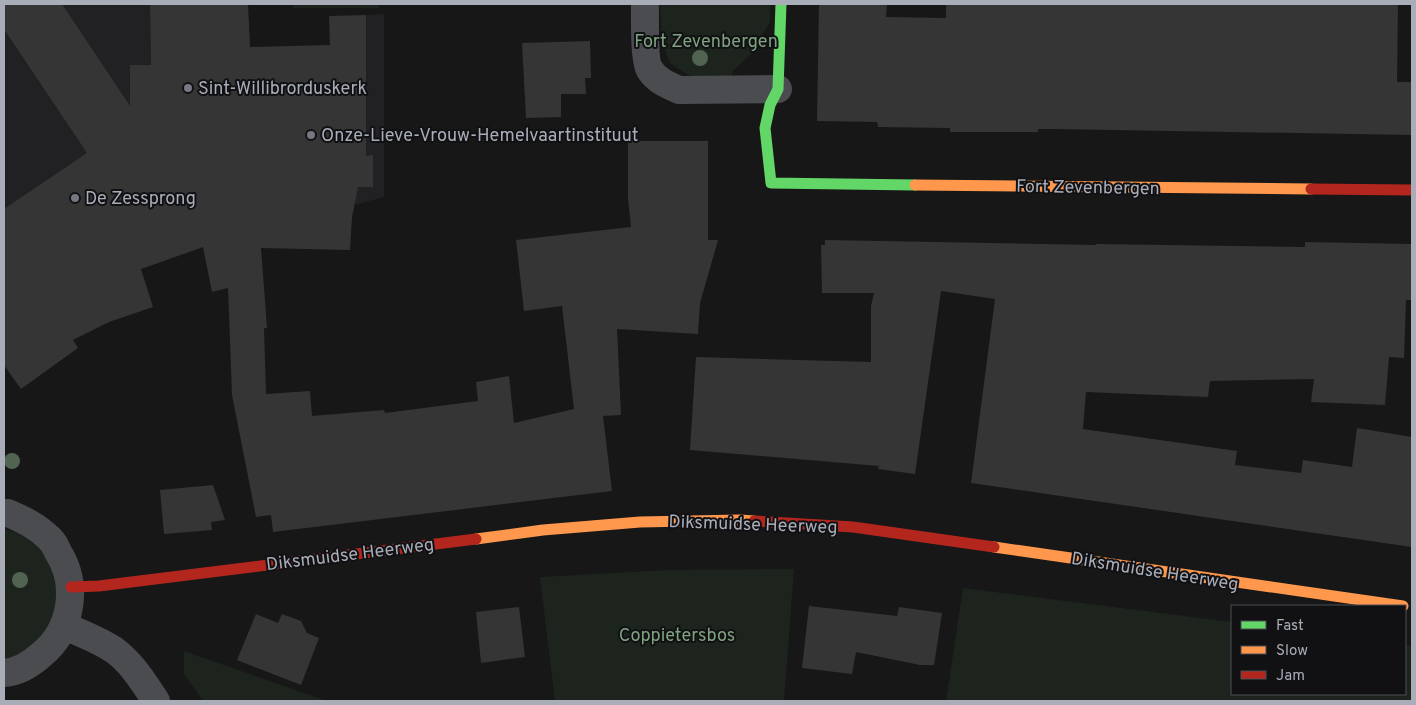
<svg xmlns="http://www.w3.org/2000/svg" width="1416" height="705" viewBox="0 0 1416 705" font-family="Overpass,sans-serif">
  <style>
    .built { fill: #212123 }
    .green { fill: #1d241e }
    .building { fill: #353536 }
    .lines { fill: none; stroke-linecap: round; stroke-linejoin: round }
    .street { stroke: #4b4c50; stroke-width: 28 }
    .fast { stroke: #63d668; stroke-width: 11 }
    .slow { stroke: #ff974d; stroke-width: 11 }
    .jam { stroke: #b3261e; stroke-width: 11 }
    .tree { fill: #506451 }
    .poi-dot { fill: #757880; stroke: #111113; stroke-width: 2 }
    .labels { text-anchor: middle; stroke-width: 4; stroke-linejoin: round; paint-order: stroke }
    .park-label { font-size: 18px; fill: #7fa381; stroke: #111113 }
    .poi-label { font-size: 18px; fill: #a8adb8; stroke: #111113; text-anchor: start }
    .street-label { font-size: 18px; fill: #a8adb8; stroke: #111113 }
  </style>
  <rect width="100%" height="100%" fill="#171717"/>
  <path class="built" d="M4,4H150L151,65H133V79L330,45L366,15L384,14V197L221,241L4,317Z"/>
  <path class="green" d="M293,4H379V8H293Z
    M660,4H770V22L751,54L733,71L731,80L693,78L670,63L662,43Z
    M4,529L22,534L41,549L54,568L59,591L56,615L30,652L4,663Z
    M794,569L784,701H555L540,577L669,570Z
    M963,588L1232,622V694H1405V645L1412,646V701H946Z
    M184,651L327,701H203L184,674Z"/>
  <path class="building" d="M4,4H62L130,106V65H151L150,4H248L250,47L330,45L329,16L366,15V156L373,155V187H358L352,217L350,250L261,248L267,328H264L266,394L310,391L312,416L384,410L385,413L478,401L476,382L509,376L514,423L574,409L562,306L524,311L516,240L631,227L628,199V141H708V240H718L700,303L698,334L617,329L621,415L603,416L612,491L273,532L271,515L256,517L232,395L228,288L212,292L203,247L141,269L153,307L109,322L73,340L78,348L21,389L4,365V209L87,153L4,29Z
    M819,4H887L886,17L946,18V4H1398L1397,82H1412V135L1055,129H1038V132H950V128L878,127L877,122L817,121Z
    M590,41L591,78H585L586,94H561V117L526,118L522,43Z
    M825,240L1096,245V244L1305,247V242L1412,244V300H1406L1404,358L1389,357L1385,405L1311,402L1314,379L1210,381L1208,397L1086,392L1083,429L1237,451L1235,465L1301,473L1303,460L1352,467L1357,428L1412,437V547L971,483L995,299L941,291L915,474L878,469L879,466L690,450L696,357L871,362V306L874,293H822L821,245H825Z
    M213,485L225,520L211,522L212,530L164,534L160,490Z
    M809,606L897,616L899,607L942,613L934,665H920L856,652L852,674L802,668Z
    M519,607L525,657L481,663L476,612Z
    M256,614L278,623L282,614L301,621L307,633L319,638L301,685L237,660Z"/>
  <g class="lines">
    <path class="street" d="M645,4C645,17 644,62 650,70C657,81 668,85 679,90L778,89
      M4,513H8C24,520 37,526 50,539C53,542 56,547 58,552C79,585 72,630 41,655C31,664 17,672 4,673
      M64,626C81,633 99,640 114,650C132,663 144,683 156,701"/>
    <path class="fast" d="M781,4L778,89L770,105L765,128L771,183L915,185"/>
    <path class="slow" d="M915,185L1311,189
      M476,539L543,530L640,522L740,520L754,521
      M994,547L1403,606"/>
    <path class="jam" d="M1311,189L1412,190
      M754,521L853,527L994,547
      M71,587L99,586L476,539"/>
  </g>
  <g class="tree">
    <circle cx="700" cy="58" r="8"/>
    <circle cx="12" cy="461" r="8"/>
    <circle cx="20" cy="580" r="8"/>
  </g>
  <g class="poi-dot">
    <circle cx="188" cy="88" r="5"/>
    <circle cx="311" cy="135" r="5"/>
    <circle cx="75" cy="198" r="5"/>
  </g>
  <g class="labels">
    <g class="park-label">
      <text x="706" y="47">Fort Zevenbergen</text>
      <text x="677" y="641">Coppietersbos</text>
    </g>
    <g class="poi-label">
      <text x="198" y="94">Sint-Willibrorduskerk</text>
      <text x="321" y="141">Onze-Lieve-Vrouw-Hemelvaartinstituut</text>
      <text x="85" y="204">De Zessprong</text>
    </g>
    <g class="street-label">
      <text transform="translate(1088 187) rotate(1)" y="6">Fort Zevenbergen</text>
      <text transform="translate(753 524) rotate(2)" y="6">Diksmuidse Heerweg</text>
      <text transform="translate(350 554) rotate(-7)" y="6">Diksmuidse Heerweg</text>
      <text transform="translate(1155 571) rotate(9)" y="6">Diksmuidse Heerweg</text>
    </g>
  </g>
  <rect width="1416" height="705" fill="none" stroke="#a8adb8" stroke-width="10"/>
  <rect x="1231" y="605" width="175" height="90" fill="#111113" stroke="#4d4f55"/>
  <rect x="1241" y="621" width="25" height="8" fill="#63d668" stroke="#4d4f55"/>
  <text x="1276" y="630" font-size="15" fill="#a8adb8">Fast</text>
  <rect x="1241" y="646" width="25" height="8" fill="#ff974d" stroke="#4d4f55"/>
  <text x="1276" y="655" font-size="15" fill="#a8adb8">Slow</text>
  <rect x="1241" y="671" width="25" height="8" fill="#b3261e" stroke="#4d4f55"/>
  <text x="1276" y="680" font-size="15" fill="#a8adb8">Jam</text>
</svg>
